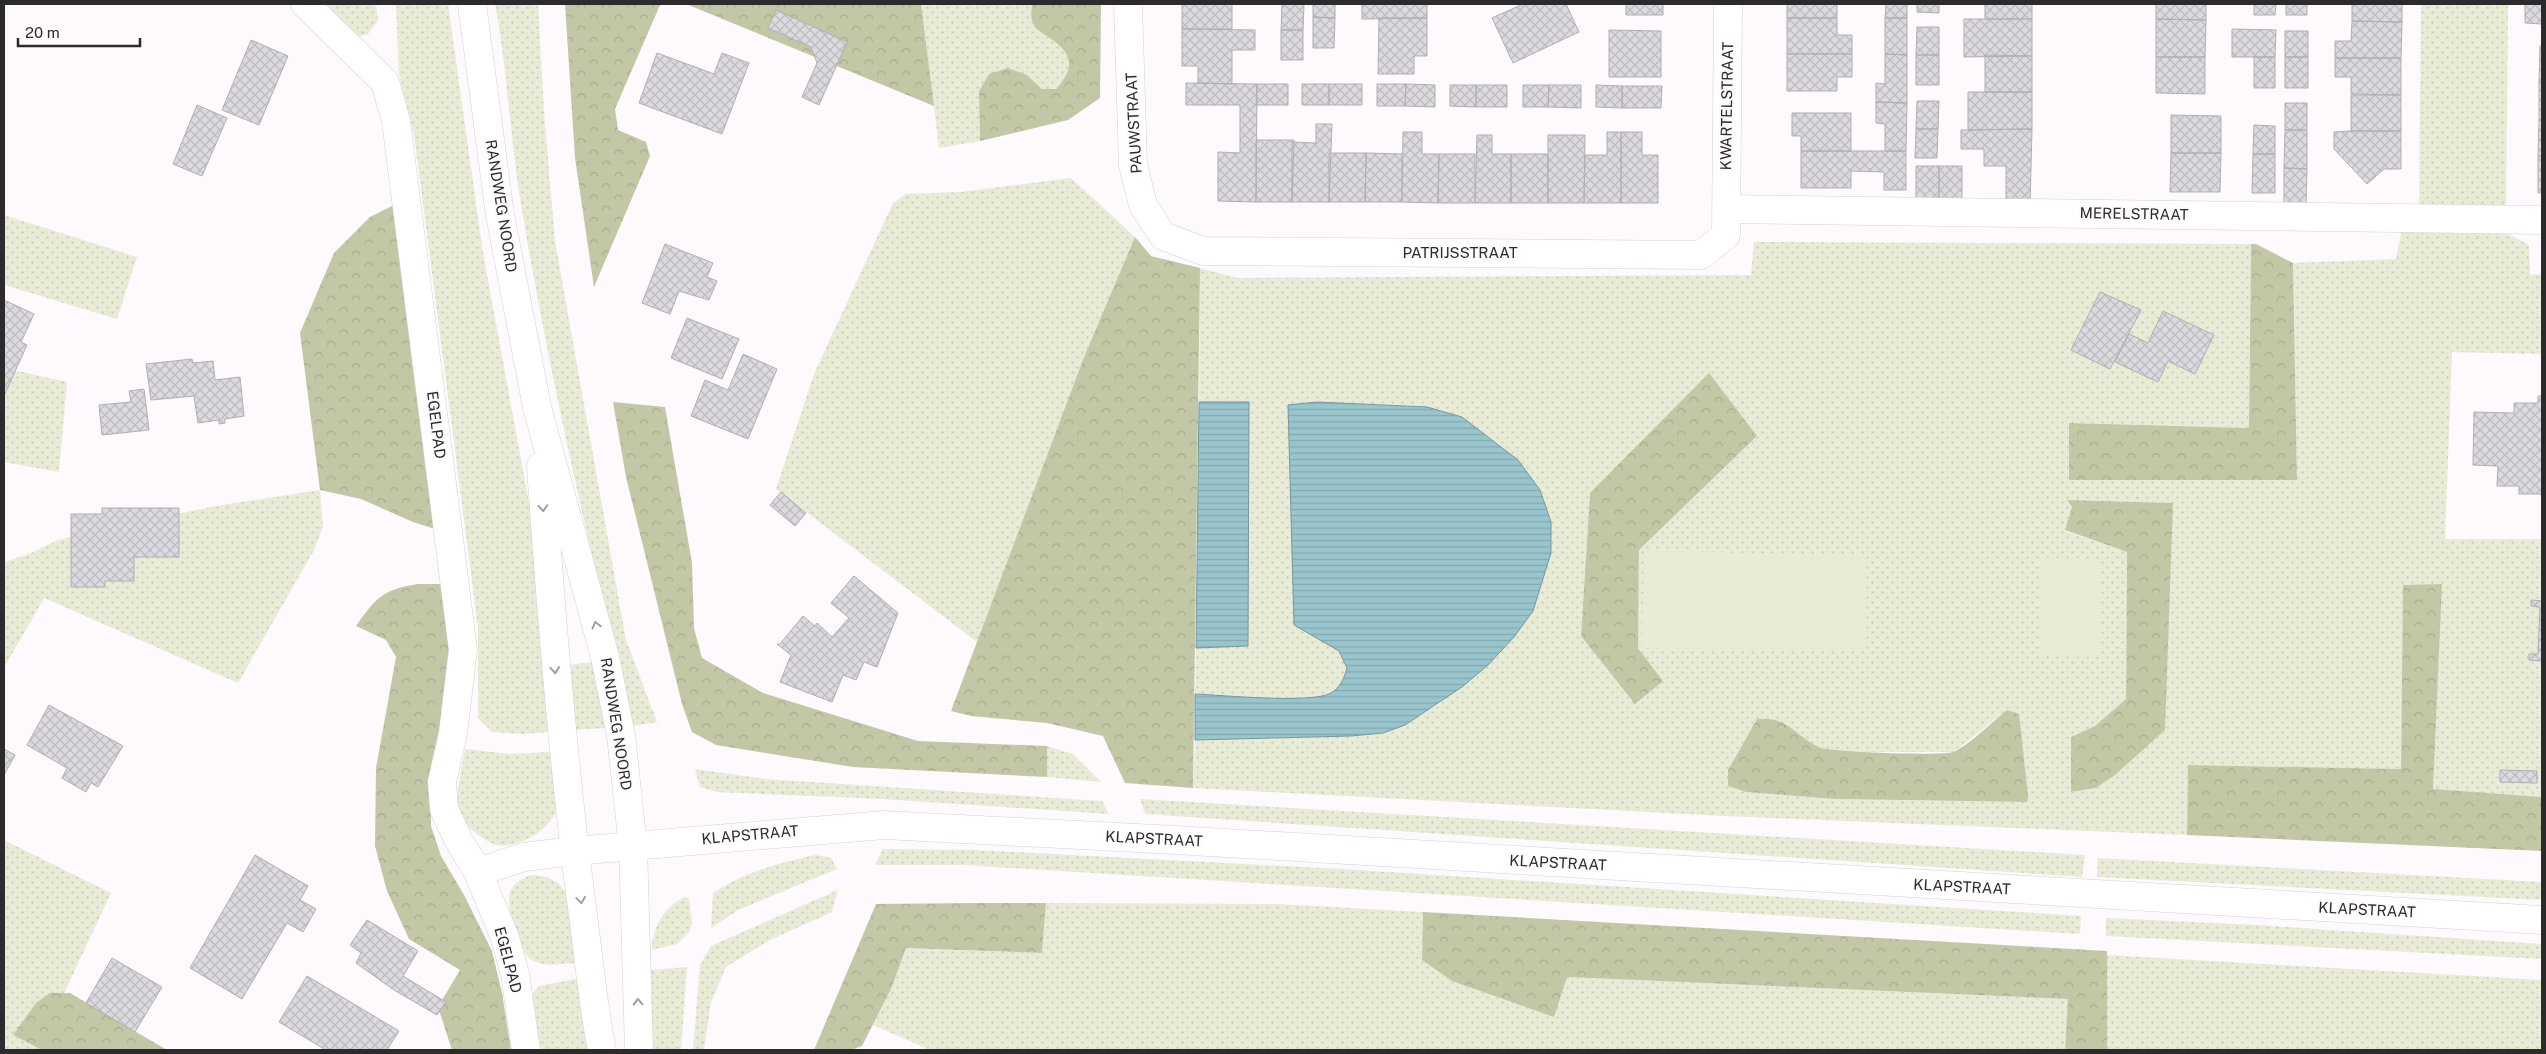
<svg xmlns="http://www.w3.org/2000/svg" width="2546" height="1054" viewBox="0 0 2546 1054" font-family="'Public Sans',sans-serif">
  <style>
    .grass { fill: url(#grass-dots); fill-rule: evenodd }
    .forest { fill: url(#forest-crowns) }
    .garden { fill: #e8ecd6 }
    .water { fill: url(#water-rules); stroke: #78969d }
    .building { fill: url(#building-cross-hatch); stroke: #b1aeb3 }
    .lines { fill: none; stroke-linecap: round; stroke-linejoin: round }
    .street-casing { stroke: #d3d0d4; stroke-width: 29 }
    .secondary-casing { stroke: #d3d0d4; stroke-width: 29 }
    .street { stroke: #fff; stroke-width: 28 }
    .secondary { stroke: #fff; stroke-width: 28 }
    .oneway { stroke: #a09fa0 }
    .labels { text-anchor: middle; stroke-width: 4; stroke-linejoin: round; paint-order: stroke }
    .street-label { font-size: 15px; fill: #2c2a2c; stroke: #fdf9fd }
  </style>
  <defs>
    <pattern id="grass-dots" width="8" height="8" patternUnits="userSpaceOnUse" patternTransform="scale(1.25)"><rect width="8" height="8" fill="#e8ecd6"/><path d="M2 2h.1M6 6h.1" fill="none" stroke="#c7cbb8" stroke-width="1.8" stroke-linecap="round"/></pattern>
    <pattern id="forest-crowns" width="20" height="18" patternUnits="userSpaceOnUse" patternTransform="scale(1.25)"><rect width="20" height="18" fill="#c2c8a5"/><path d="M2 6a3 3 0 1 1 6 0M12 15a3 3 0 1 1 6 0" fill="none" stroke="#a7ac8e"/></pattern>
    <pattern id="water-rules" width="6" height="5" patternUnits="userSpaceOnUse" patternTransform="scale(1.25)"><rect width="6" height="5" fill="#99c5cd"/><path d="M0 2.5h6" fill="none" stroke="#84a9b0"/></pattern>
    <pattern id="building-cross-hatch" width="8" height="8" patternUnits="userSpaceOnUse" patternTransform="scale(1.25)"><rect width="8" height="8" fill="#dddadf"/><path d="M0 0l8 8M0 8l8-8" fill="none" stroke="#bebbc0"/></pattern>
  </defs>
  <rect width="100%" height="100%" fill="#fdf9fd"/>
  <path class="grass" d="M318,4H376L378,20L368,34L358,37Z
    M396,4H448L483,253L534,530L537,605L550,732L522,734L492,732L478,718V627L414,135L399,75Z
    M495,4H538L544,112L555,241L626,640L657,722L633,726C590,551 549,376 520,198C510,134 507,68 495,4Z
    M921,4H1032C1031,12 1030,20 1035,27C1037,30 1043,33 1047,36C1072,53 1077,64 1056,89H1042L1027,75L979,91L980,141L939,148Z
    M2421,4H2508L2506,207H2419Z
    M1071,178L1135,237L1084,357L977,642L776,489L814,374L893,203L906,194L960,192Z
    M4,215L137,257L117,319L4,285Z
    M2402,228L2499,229L2529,245L2530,274L2542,275V354L2452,352L2445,539H2542V797L2433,790L2441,584L2403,586L2401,769L2188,765L2187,835L1725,816L1193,788L1195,740L1351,736L1436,706L1488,665L1514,637L1533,611L1551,553V522L1540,490L1518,460L1462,417L1427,407L1317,402L1294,625L1339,651L1347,668C1344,678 1341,687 1331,693C1312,704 1221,695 1195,694L1196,648L1248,646L1249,402H1199L1200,268L1238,278L1751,275L1754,242L2251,244L2249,428L2070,423L2069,480H2297L2293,263L2396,259ZM1757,436L1639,550L1638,648L1663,681L1581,636L1590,493ZM2068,500L2173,503L2115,775L2096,788L2071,792V737L2095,726L2126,699L2127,552L2065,531L2072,507ZM2007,710L2027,802L1835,799L1746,792L1729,786L1728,770L1757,719L1785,724L1805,740L1822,749L1842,752H1954Z
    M4,368L67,382L59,472L4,462Z
    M320,490L323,527L314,550L238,683L44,598L4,668V562L29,554L58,540L105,529L216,506Z
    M591,662L594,665L606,728L574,730L569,665Z
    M1047,746L1073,754L1101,782L1047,777Z
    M465,749L509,754L552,752C553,766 558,796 556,810C552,830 512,852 493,844C480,838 470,828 459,819L457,794Z
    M695,769L765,779L1102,801L1109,814L882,799L717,792L700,787Z
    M1140,799L2085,855L2082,877L1145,814Z
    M4,840L111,893L64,993H50L13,1035L42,1050H4Z
    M883,849L975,850L1342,869L2081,916L2080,934L963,865H875Z
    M816,855L831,858L837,869L738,910L711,928L713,893C745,872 778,863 816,855Z
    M2098,858L2542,882V900L2097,877Z
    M532,875C548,876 557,880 567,893L578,963C567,963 547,967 536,962C523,957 521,943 516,931C508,906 500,885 532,875Z
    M838,890L832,912L768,941L726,967L711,1002L704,1050H693L700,965L711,946Z
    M685,897L689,899L692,922L690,931L677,944L652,950C652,928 664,906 685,897Z
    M1046,903L1277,904L1423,912L1422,948L1554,1017L1566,977L2069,999L2065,1050H930L873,1025L891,989L906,948L1042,953Z
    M2106,918L2257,925L2542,944V959L2106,936Z
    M2107,955L2542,980V1050H2107Z
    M687,967L681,1050H652L651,970Z
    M580,978L589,1050H536L528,999L539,986Z"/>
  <path class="forest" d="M565,4H663L660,5L615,109L618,130L646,142L650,156L594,287L575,158Z
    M686,4H921L934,106Z
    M1032,4H1101L1100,98L1068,120L980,141L979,91L989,74L1008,68L1027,75L1042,89H1056C1077,65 1072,53 1047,36C1043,33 1037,30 1035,27C1030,20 1031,12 1032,4Z
    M398,203L441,531L413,522L361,499L320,490L300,333L334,253L370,217Z
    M1135,237L1151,256L1200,268L1193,788L1125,783L1103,736L1047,723L971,716L951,711L1084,357Z
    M2251,244H2256L2293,263L2297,480H2069V423L2249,428Z
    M1709,373L1757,436L1639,550L1638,648L1663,681L1635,704L1581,636L1590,493Z
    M613,402L665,407L692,563L694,628L702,658L763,693L918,741L1047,746V777L853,767L716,745L692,732L682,704L626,477Z
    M2067,500L2173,503L2165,730L2115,775L2096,788L2071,792V737L2095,726L2126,699L2127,552L2065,530L2072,507Z
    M418,584H447L451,670L431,799V826L441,856L464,895L492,951L502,993L511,1050H452L438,1007L460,970L409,939L387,891L375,846L376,768L396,657L386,640L356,626C377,597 382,590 418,584Z
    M2442,584L2433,789L2542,797V851L2187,835L2188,765L2401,769L2403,585Z
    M2007,710L2019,714L2028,796L2027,802L1835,799L1746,792L1728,786V770L1757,719C1789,716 1795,737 1821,748C1832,752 1941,756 1953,752C1963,750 1997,718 2007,710Z
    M978,903H1046L1042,953L906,948L891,989L862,1046L851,1050H814L876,904Z
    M1423,912L2107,951V1050H2065L2068,999L1567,977L1554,1017L1452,981L1422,960Z
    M50,993H70L167,1050H42L13,1035L36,1003Z"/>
  <path class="garden" d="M1644,551L1865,555L1864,651L1642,648Z
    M2042,558L2100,559L2099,657L2041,656Z"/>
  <path class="water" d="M1199,402H1249L1248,646L1196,648Z
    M1317,402L1427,407L1462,417L1518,460L1540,490L1551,522V553L1533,611L1514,637L1488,665L1462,687L1405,725L1383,733L1351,736L1195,740V694C1221,695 1312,704 1331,693C1341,687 1344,678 1347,668L1339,651L1294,625L1288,405Z"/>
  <path class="building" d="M1182,4H1232V29H1182Z
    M1282,4H1304L1303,30H1281Z
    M1313,4H1335V18L1313,17Z
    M1362,4H1427V18L1362,19Z
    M1523,4H1566L1579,32L1513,63L1492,18Z
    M1626,4H1663V15H1626Z
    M1787,4H1837V18H1787Z
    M1886,4H1907V18H1885Z
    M1917,4H1939V13L1917,12Z
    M1985,4H2032V19H1985Z
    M2156,4H2206V20L2156,19Z
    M2254,4H2276L2275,15H2254Z
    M2286,4H2307V15H2286Z
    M2352,4H2402V22L2352,21Z
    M2525,4H2542V24L2525,23Z
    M776,10L847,42L819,105L802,97L817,63L811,47L768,28Z
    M1313,17L1335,18L1334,48H1313Z
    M1379,18H1427V56H1414V74H1378Z
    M1787,18H1837V35H1852V54H1787Z
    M1885,18H1907V55L1885,54Z
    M1964,19H2032V56L1964,57Z
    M2156,19L2206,20L2205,57H2156Z
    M2352,21L2402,22L2401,58H2335V41H2351Z
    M1917,27H1939V55H1916Z
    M1182,29L1255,30V50H1232V84L1198,83V66H1182Z
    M2232,29L2276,30L2275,57H2232Z
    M1281,30H1303V60H1281Z
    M1609,30L1661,31V77H1609Z
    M2285,31H2308V57H2285Z
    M251,40L288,56L259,125L222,110Z
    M2540,46H2542V83H2539Z
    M657,53L714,74L722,53L749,63L722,134L639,103Z
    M1787,54H1852V77H1837V91H1787Z
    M1885,54L1907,55V103L1876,102V83L1885,84Z
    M1916,55H1939V85H1916Z
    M1985,55L2032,56V92H1985Z
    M2156,57H2205V94L2156,93Z
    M2254,57H2275V88H2254Z
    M2285,57H2308V88H2285Z
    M2335,58H2401V95L2351,94V77H2335Z
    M1186,83L1257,84L1256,202L1218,201V152L1240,153V105H1186Z
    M2539,83H2542V120H2539Z
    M1257,84H1288V105H1256Z
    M1302,84H1329V105H1302Z
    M1329,84H1362V105H1329Z
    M1377,84H1406L1405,106H1377Z
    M1406,84L1435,85V107L1405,106Z
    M1450,85H1476V107L1450,106Z
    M1476,85H1507V107H1476Z
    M1523,85H1549L1548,107H1523Z
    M1549,85H1581V108L1548,107Z
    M1596,85L1622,86V108L1596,107Z
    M1622,86H1662L1661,108H1622Z
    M1968,92H2032V129L1968,130Z
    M2351,95H2401V131H2351Z
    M1917,101H1939L1938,129H1916Z
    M1876,102L1907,103L1906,151H1885V124L1876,123Z
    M2285,103H2307V130H2285Z
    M197,105L227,118L202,176L173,164Z
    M1792,113H1851V151H1801V136H1792Z
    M2171,115L2221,116V153H2171Z
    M2539,120H2542V156H2538Z
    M1316,124H1332L1329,202H1292V142L1316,143Z
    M2254,125L2275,126V154H2253Z
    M1916,129H1938L1937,158H1915Z
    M2032,129L2030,204L2006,203V166H1984V149H1961V130Z
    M2285,130H2307V169L2284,168Z
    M2351,131H2401V169H2384L2367,184L2334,149V132Z
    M1403,132H1422V154H1439L1438,203L1402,202Z
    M1607,132H1621V203H1584L1585,155H1607Z
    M1621,132H1642V155H1658V203H1621Z
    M1477,135H1492V154H1511V203H1475Z
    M1548,135H1585L1584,203H1548Z
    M1256,140H1294L1292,202H1256Z
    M1801,151H1906V190H1884V172L1851,171V188H1801Z
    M1329,153H1366L1365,202H1329Z
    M1366,153L1402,154V202H1365Z
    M2171,153H2221L2220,192H2170Z
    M1439,154H1475V203H1438Z
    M1511,154H1548V203H1511Z
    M2253,154H2275V193H2252Z
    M2538,156H2542V193H2538Z
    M1916,166H1939V203H1916Z
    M1939,166H1962V204L1939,203Z
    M2284,168L2307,169L2306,206H2284Z
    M665,244L713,263L707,277L717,281L709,300L679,291L670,314L642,303Z
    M2100,292L2141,310L2110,369L2071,350Z
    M4,300L34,314L21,342L27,345L4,396Z
    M2163,311L2214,335L2195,374L2168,361L2158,382L2115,362L2129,334L2148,343Z
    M687,318L739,339L722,379L671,358Z
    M743,354L777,369L748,439L691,416L705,380L728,390Z
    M192,359L193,363L213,361L215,380L240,377L244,416L225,419V423L219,424V420L198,423L194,396L151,400L146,364Z
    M144,389L149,430L102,435L99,405L131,402L129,391Z
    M2538,396H2542V501L2541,494H2519V486H2497L2498,466L2473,465L2474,412L2514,413V403H2538Z
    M781,492L806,513L795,526L770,505Z
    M102,508H179V557H134V581H105V587H71V514H102Z
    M854,576L898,613L877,667L864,662L856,680L843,675L832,702L780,682L791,655L777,644H780L803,616L815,626L817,623L832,637L849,618L831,603Z
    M2531,600L2542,601V661L2529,660V654H2538L2540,607L2531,606Z
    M49,705L123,746L98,787L91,783L86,792L62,778L67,768L27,745Z
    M4,749L15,755L4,775Z
    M2500,770L2537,771V783L2500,782Z
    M255,855L308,886L300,900L316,909L303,932L287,923L242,999L190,968Z
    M367,920L418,951L403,976L446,1002L437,1015L394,990L356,963L361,953L350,945Z
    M112,958L162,987L135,1032L86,1003Z
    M307,976L399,1031L387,1050H326L279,1022Z"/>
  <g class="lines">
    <defs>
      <path id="street" d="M305,4L385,82L396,121L463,650L453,733L442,782L444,809L459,841L478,872L505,938L515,974L526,1050
        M1128,4L1133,165L1143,205L1163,236L1203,251L1701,255L1726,235L1728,4
        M1726,209L2542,220
        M478,872L524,857L574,851"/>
      <path id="secondary" d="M472,4L500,215L537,407L605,657L621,736L633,846L639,1050
        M541,466C551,616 563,766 583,915C589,960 593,1006 602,1050
        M574,851L884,825L1175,840L2542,920"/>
    </defs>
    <use href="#street" class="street-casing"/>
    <use href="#secondary" class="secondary-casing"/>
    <use href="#street" class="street"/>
    <use href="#secondary" class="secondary"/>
  </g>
  <defs><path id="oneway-chevron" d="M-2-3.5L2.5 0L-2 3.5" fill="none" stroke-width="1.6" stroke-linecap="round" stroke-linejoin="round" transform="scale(1.25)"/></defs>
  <g class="oneway">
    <use href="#oneway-chevron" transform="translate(543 508) rotate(86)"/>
    <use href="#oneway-chevron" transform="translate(596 625) rotate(-105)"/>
    <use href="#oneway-chevron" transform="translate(555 670) rotate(85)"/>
    <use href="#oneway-chevron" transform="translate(581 900) rotate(82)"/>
    <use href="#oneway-chevron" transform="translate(638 1002) rotate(-92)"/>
  </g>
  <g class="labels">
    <g class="street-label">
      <text transform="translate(1727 106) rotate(-89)" y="5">KWARTELSTRAAT</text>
      <text transform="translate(1134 123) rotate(-93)" y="5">PAUWSTRAAT</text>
      <text transform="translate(501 206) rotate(81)" y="5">RANDWEG NOORD</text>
      <text transform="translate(2134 214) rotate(1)" y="5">MERELSTRAAT</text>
      <text x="1460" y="258">PATRIJSSTRAAT</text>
      <text transform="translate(436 425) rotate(83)" y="5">EGELPAD</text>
      <text transform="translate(616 724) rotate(81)" y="5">RANDWEG NOORD</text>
      <text transform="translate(750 835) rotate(-5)" y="5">KLAPSTRAAT</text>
      <text transform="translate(1154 839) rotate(3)" y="5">KLAPSTRAAT</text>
      <text transform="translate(1558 863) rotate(3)" y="5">KLAPSTRAAT</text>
      <text transform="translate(1962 887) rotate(3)" y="5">KLAPSTRAAT</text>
      <text transform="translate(2367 910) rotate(3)" y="5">KLAPSTRAAT</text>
      <text transform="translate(508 960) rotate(75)" y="5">EGELPAD</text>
    </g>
  </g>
  <rect width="2546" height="1054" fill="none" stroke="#2c2a2c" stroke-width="10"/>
  <path d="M18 38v8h122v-8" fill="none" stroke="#2c2a2c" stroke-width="2.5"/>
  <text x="25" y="38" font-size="15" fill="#2c2a2c" stroke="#fdf9fd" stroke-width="4" paint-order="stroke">20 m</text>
</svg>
